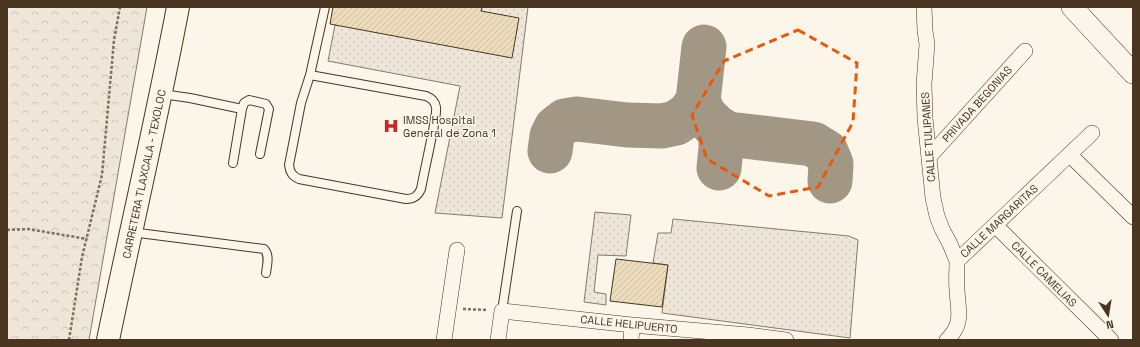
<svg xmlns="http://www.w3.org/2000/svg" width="1140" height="347" viewBox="0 0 1140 347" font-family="'Space Grotesk',sans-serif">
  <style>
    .grass { fill: url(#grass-dots); stroke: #887966 }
    .forest { fill: url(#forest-crowns); stroke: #887966 }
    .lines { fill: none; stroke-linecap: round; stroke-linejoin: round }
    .taxiway { stroke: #a29684; stroke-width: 45 }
    .building { fill: url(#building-hatch); stroke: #4a3520 }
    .service-casing { stroke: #4a3520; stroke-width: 10 }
    .minor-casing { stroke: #4a3520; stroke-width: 16 }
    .secondary-casing { stroke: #4a3520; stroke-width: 22 }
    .primary-casing { stroke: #4a3520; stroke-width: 24 }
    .path { stroke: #7f6f5c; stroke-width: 2.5; stroke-dasharray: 3 2; stroke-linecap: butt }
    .service { stroke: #fbf6e9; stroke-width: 8 }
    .minor { stroke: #fbf6e9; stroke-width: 15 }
    .secondary { stroke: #fbf6e9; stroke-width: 21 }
    .primary { stroke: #fbf6e9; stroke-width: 22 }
    .marked { fill: none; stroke: #e8590c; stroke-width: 3; stroke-dasharray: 8 5; stroke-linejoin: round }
    .labels { text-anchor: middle; stroke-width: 3; stroke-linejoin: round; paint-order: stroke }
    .street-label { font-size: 11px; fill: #4a3520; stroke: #fbf6e9 }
    .poi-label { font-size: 11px; fill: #4a3520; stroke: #fbf6e9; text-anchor: start }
  </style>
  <defs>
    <pattern id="grass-dots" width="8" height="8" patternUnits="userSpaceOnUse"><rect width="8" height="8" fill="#ede6d9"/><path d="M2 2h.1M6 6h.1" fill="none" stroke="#cdc6ba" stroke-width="1.8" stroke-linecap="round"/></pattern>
    <pattern id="forest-crowns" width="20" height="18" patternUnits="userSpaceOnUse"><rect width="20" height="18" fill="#ede6d9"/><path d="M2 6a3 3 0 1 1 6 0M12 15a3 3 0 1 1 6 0" fill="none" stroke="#cdc6ba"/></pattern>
    <pattern id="building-hatch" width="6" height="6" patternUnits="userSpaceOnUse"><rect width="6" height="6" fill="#ecdcbc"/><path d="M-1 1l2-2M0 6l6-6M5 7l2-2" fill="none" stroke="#ccbda1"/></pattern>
  </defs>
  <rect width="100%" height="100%" fill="#fbf6e9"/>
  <path class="grass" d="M482,7H528L502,218L435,213L460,86L328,61L335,25L481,12Z
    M595,212L631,215L626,256L598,255L594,292L606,294V305L584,302Z
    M673,219L849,236L858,240L850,338L662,313L668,265L653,263L658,233H671Z"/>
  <path class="forest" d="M7,7H147L89,340H7Z"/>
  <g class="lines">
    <path class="taxiway" d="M704,47L698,101L704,115L716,127L728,134L813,144L826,152L831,164L830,181
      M716,127L721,137V148L719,168
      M550,151L552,136L556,128L565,121L577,119L627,125L662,126L676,123L689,114L698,101"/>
  </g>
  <path class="building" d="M333,7H482L481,11L519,18L512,58L330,24Z
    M616,259L668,265L662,307L610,301Z"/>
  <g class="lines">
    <defs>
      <path id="service" d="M310,75L426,96C431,98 435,101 436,107C437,113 434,120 434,125C430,147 425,168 421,189C418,196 414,199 406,199L299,179C292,176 290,172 289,165L301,103L310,75L325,7
        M162,94L190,98L242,109
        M233,163L242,109L244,103L249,100L266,104L269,109L260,154
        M131,232L264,249C270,255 267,265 266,273
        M502,311L517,211"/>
      <path id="minor" d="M924,7L925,31L927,44L924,84L925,118L933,198L937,216L942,229L950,244L957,261
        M1070,155L1133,217
        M929,157L1025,51
        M995,225L1111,340
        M444,340L457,250
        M498,340L502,311L632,325L748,335L786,340
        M631,340L632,325
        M947,340C964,323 958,311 957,290C956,280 957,271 957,261L1092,133"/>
      <path id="secondary" d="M1072,7L1133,73"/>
      <path id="primary" d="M108,340C131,229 157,118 178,7"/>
    </defs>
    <use href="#service" class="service-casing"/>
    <use href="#minor" class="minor-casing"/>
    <use href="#secondary" class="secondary-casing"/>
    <use href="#primary" class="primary-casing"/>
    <path class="path" d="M7,230L28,229L87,239
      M463,309L488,310
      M69,340L82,257L102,175L114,40L120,7"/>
    <use href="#service" class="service"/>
    <use href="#minor" class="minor"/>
    <use href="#secondary" class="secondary"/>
    <use href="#primary" class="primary"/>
  </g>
  <path class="marked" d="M798,30L857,63L853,122L818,187L769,196L707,159L692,115L724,61Z"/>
  <defs>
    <symbol id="hospital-bare" viewBox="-9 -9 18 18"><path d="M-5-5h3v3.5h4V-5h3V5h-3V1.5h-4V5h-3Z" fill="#c62828" stroke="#fbf6e9" stroke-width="2.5" paint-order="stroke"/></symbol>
  </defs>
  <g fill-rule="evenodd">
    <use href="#hospital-bare" x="380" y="115" width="22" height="22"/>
  </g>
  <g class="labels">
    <g class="street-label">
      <text transform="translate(977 104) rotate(-48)" y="4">PRIVADA BEGONIAS</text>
      <text transform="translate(928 137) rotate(-94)" y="4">CALLE TULIPANES</text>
      <text transform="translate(144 174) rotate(-78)" y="4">CARRETERA TLAXCALA - TEXOLOC</text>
      <text transform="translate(999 221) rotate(-43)" y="4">CALLE MARGARITAS</text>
      <text transform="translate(1044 274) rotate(45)" y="4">CALLE CAMELIAS</text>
      <text transform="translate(629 324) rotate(6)" y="4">CALLE HELIPUERTO</text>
    </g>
    <g class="poi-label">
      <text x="403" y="124">IMSS Hospital<tspan x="403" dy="13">General de Zona 1</tspan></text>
    </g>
  </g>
  <rect width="1140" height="347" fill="none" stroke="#4a3520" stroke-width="16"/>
  <g transform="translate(1108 315) rotate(168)" stroke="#fbf6e9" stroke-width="3" paint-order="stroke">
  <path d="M0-3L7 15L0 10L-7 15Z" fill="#4a3520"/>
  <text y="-6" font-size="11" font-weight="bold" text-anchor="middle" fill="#4a3520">N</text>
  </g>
</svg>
